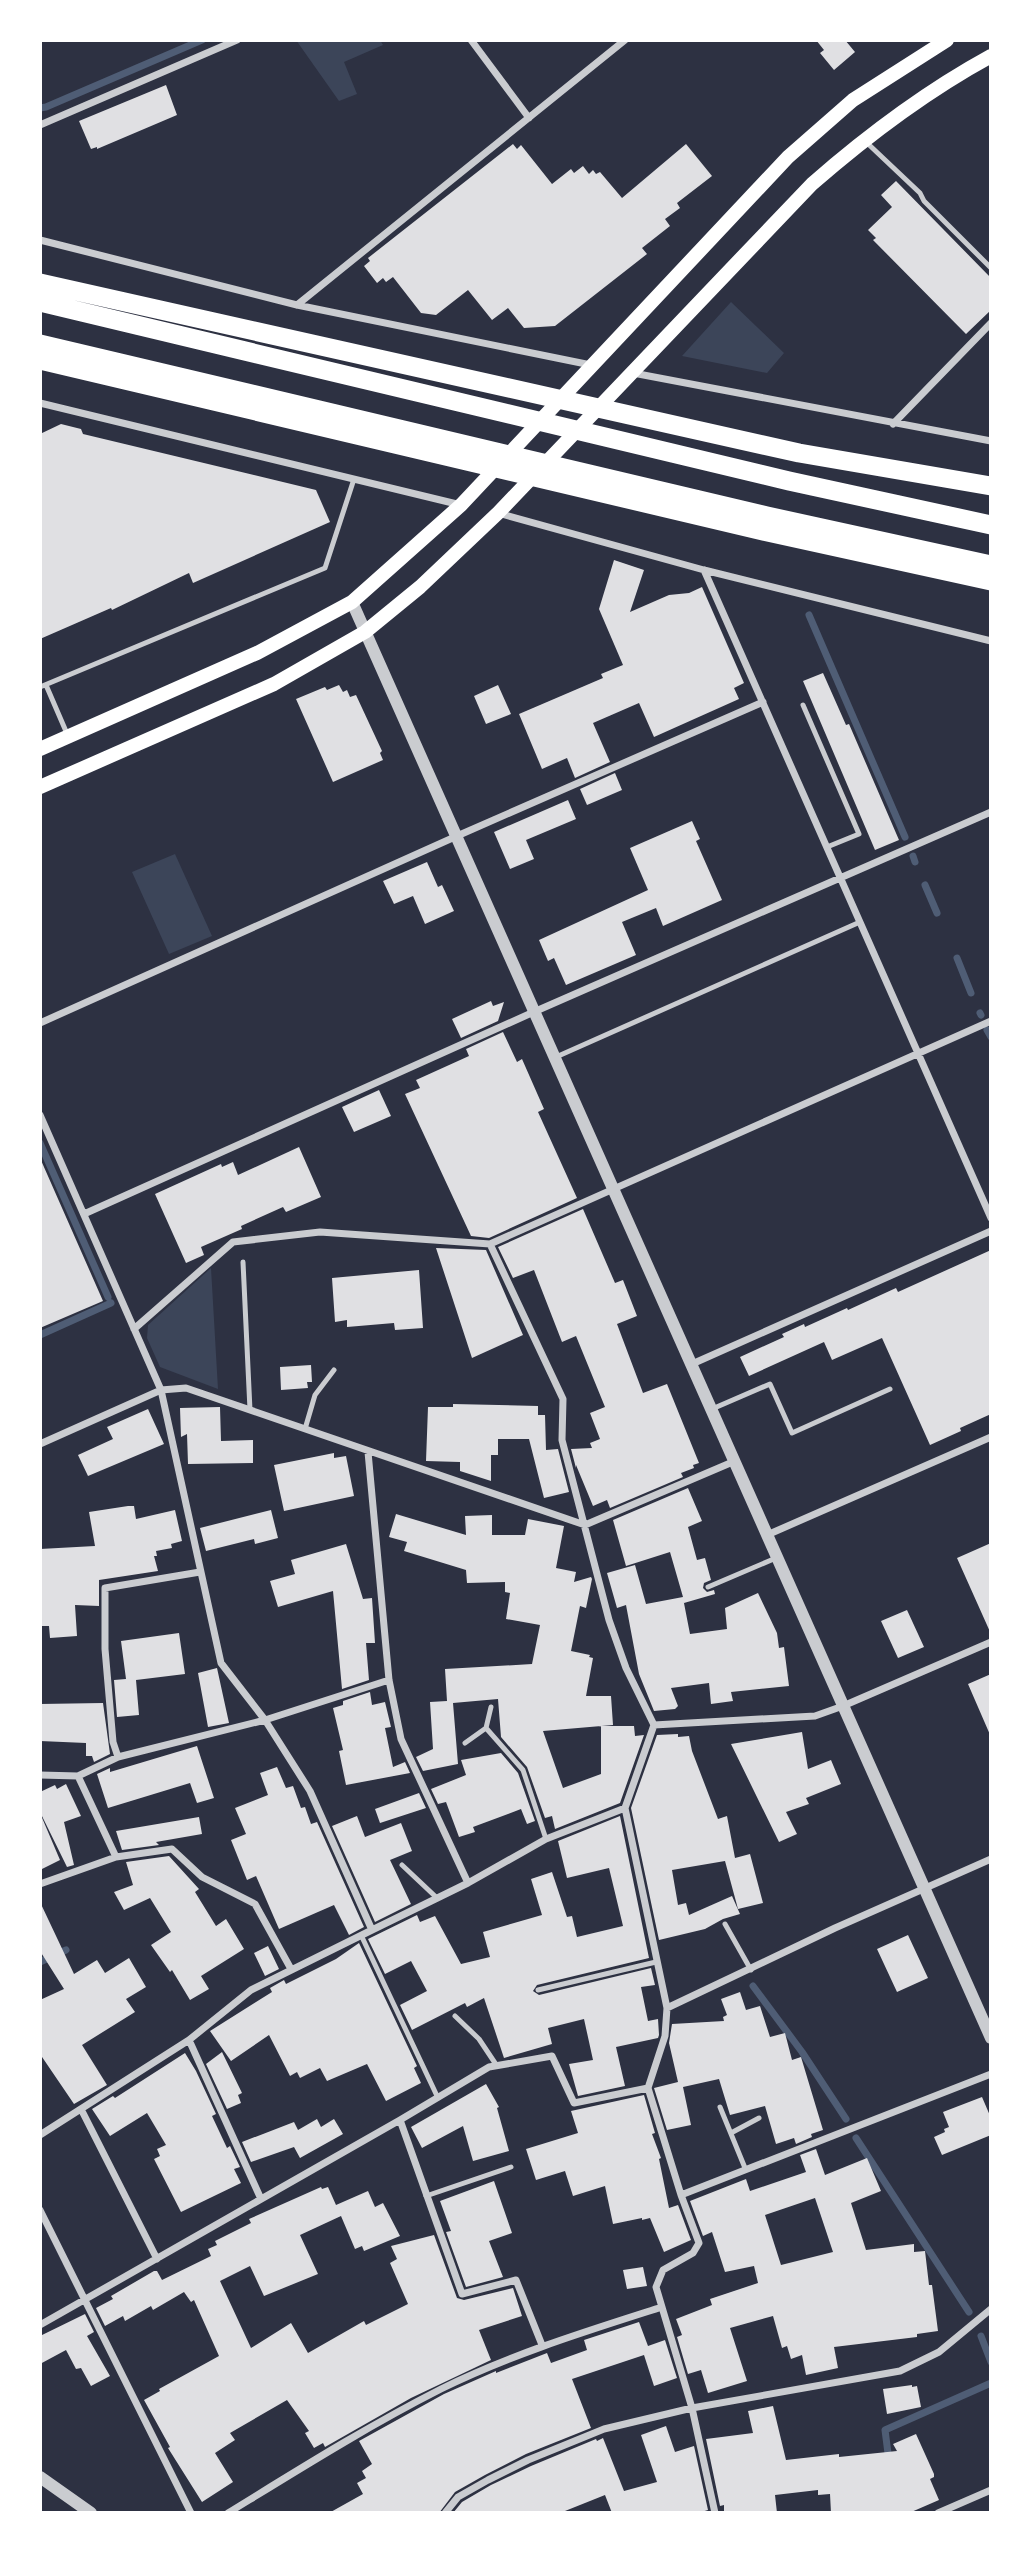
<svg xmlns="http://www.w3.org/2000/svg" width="1031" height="2553" viewBox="0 0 1031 2553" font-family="Raleway,sans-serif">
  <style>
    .green { fill: #3c4559 }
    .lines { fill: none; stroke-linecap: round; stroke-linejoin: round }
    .stream { stroke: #4f5d75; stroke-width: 7 }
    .building { fill: #e0e0e3; fill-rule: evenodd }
    .service { stroke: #caccd0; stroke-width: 5 }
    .minor { stroke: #caccd0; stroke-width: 7 }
    .tertiary { stroke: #caccd0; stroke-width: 12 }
    .secondary { stroke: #fff; stroke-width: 14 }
    .motorway { stroke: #fff; stroke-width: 19 }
  </style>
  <rect width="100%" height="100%" fill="#2d3142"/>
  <path class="green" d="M296,40H380L383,45L344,62L357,94L339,101Z
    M731,302L784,353L767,373L682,356Z
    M175,854L212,936L169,954L132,872Z
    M211,1268L218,1389L160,1367L147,1338L148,1325Z"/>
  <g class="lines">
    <path class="stream" d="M40,108L46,107L202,40
      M809,615L905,837
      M913,856L915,862
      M925,885L937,913
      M957,958L971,993
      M980,1013L981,1015
      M987,1030L991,1037
      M40,1143L108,1297
      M40,1335L111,1303
      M40,1962L66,1950
      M753,1986L802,2052L846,2119
      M856,2138L969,2312
      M981,2336L991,2362
      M889,2461L885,2430L991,2383"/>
  </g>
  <path class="building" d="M816,40H845L855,52L834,70L820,53L824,50Z
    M166,85L177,115L97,149V147L91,149L79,121Z
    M513,144L517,149L521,145L552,184L571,169L574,173L583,166L589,174L593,170L596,174L600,172L622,198L686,144L712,176L677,203L680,208L665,219L670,226L642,248L647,254L555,326L524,328L508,308L492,320L468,290L436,315L421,313L393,277L386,282L383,278L377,283L364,266L370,261L368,258Z
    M896,181L991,278V310L966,334L873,240L876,238L868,230L892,207L881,195Z
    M61,424L81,429L83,434L316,490L330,522L193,583L189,573L112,610L111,608L40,639V434Z
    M614,560L644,570L630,612L669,595L689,593L702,587L744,683L734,688L739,699L654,737L639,703L593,723L610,762L575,778L567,758L542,769L519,714L603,678L601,674L623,665L599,609Z
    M823,673L846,725L849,724L899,840L875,850L803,681Z
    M339,685L343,692L347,690L350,697L356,695L382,751L380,753L383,760L333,782L296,699L325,687L327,690Z
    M498,685L511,714L486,724L474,696Z
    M615,773L622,790L587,805L580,789Z
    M568,800L576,819L526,840L534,859L510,869L494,832Z
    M692,821L700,839L696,841L722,900L663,926L656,908L622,922L636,955L566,985L554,958L548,961L539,940L648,890L630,848Z
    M427,862L438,887L442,885L454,911L425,924L413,896L394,904L383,881Z
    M491,1001L493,1006L504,1002L498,1021L461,1038L452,1019Z
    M503,1032L517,1062L522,1059L544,1109L538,1112L577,1198L489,1238L471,1236L405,1094L420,1088L416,1080L469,1056L466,1049Z
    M379,1090L391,1116L354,1132L342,1107Z
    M299,1147L321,1197L286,1212L283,1207L241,1226L242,1229L201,1247L204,1255L186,1263L155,1194L221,1164L222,1167L233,1162L238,1175Z
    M40,1158L103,1301L40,1328Z
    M583,1209L615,1283L623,1280L637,1316L617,1324L643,1393L667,1384L699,1463L693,1465L694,1468L681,1473L683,1477L610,1508L607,1500L593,1506L576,1465V1468L571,1449L592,1448L590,1443L600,1439L590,1413L605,1407L576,1336L562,1342L534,1270L513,1278L498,1247Z
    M436,1248L486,1250L523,1335L472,1358Z
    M991,1250V1414L960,1428L961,1431L930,1445L882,1338L832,1360L824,1342L749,1376L740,1357L784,1337L782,1334L804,1324L805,1327L847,1308L848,1310L896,1288L898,1292Z
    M419,1270L423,1328L395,1330L394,1323L347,1327V1320L335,1322L332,1278Z
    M311,1365L312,1382H307L308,1388L281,1390L280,1367Z
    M453,1404L538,1406V1415H545L546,1450L558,1449L569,1492L544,1498L529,1439H498V1455H491V1481L460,1471V1462L426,1461L428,1407H453Z
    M220,1407L221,1441L253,1440V1463L188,1464L187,1434L181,1437L180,1408Z
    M148,1409L164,1444L88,1476L78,1455L113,1439L107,1427Z
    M334,1453V1458L346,1456L354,1496L284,1511L274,1465Z
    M688,1488L702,1521L688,1527L697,1560L705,1558L711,1580L704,1583L703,1588L707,1592L714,1590L715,1594L684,1603L683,1598L690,1634L727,1629L725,1608L758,1593L777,1633L779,1648L784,1647L789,1686L731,1692L733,1701L711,1704L709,1683L671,1688L678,1706L675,1709L654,1711L639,1674L626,1605L617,1608L607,1573L635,1565L646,1604L683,1597L670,1552L626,1566L613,1520Z
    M128,1506H134L136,1519L175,1510L182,1541L171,1544L172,1548L156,1551L157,1556H154L158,1571L99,1580V1606L75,1605L77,1636L50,1638L49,1626H40V1549L95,1546L89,1512Z
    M271,1510L278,1538L255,1544L254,1539L206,1551L200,1528Z
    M396,1514L466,1535L465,1516L492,1515V1535H525L528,1519L564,1526L556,1568L576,1572L574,1582L591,1577L592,1579L586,1608L580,1606L571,1651L590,1655L589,1657L593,1658L586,1696H611L613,1725L543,1731L563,1788L601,1774V1726H634L635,1736L644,1735L620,1803L555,1829L552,1816L545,1818L527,1767L501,1737L498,1699L453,1703L458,1764L423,1771L416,1757L433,1749L430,1702L447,1701L445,1669L532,1664L540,1625L506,1619L510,1593L505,1592V1582L467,1583L466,1570L404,1551L407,1542L389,1537Z
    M991,1543V1634L957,1558Z
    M346,1544L363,1599L372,1598L375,1643H366L369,1680L342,1689L333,1591L278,1607L270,1581L295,1574L291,1560Z
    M907,1610L924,1647L898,1658L881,1621Z
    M179,1633L185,1674L136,1680L139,1715L117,1717L114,1680L126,1679L121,1641Z
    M217,1668L229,1723L208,1727L198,1673Z
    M991,1674V1737L968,1684Z
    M370,1692L372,1705L385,1702L391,1727L385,1728L393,1767L405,1762L410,1773L346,1785L339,1751L343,1750L333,1708L343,1705V1701Z
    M103,1703L110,1754L94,1762L92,1756H86V1743L40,1741V1704Z
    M802,1732L808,1769L831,1760L841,1784L806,1798L809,1804L786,1812L797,1834L779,1842L731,1744Z
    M678,1734V1737L689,1736L692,1751L718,1819L727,1816L735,1858L750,1854L763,1903L738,1909L725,1861L672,1870L678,1905L686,1903L689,1915L732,1896L740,1914L723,1919L705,1929L659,1940L631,1808L657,1735Z
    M197,1746L214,1798L197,1803L190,1783L108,1808L97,1774L110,1768V1772Z
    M501,1753L518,1773L535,1821L527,1824L521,1809L473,1827L475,1832L459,1837L446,1802L438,1804L431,1789L466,1775L461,1760Z
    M277,1767L286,1788L293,1786L301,1808L305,1807L311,1824L317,1822L364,1927L349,1935L334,1905L279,1929L256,1876L247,1880L231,1840L246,1834L235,1808L268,1795L260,1773Z
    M66,1784L81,1816L64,1822L74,1865L67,1867L40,1812V1792L55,1785L57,1789Z
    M419,1793L426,1808L380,1823L375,1809Z
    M40,1813L60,1860L40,1870Z
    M357,1816L365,1837L401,1823L412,1851L390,1860L411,1904L375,1922L332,1826Z
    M620,1816L649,1958L537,1985L533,1991L539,1995L651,1968L655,1985L641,1987L648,2021L658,2019L659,2035L658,2038L616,2047L625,2086L578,2096L569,2064L593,2060L584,2019L548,2028L552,2044L504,2058L484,1998L467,2007L465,2003L412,2030L400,2005L427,1991L411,1961L385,1974L368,1939L417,1915L420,1922L435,1916L461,1964L490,1957L483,1932L542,1915L531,1879L552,1872L567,1917L572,1916L577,1937L623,1926L609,1868L567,1878L558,1841Z
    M199,1817L202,1834L156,1842L159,1845L122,1850L116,1831Z
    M169,1856L199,1889L195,1892L216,1926L226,1919L244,1949L201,1976L209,1989L190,2000L172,1970L170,1972L151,1945L171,1932L150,1898L124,1910L114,1892L133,1885L126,1862Z
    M40,1902L74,1974L97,1960L105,1973L129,1958L146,1987L126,1999L135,2012L82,2045L107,2085L74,2104L40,2054V2000L64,1989L40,1951Z
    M908,1935L928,1978L897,1992L877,1949Z
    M359,1943L417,2066L414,2068L421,2083L386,2101L367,2064L327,2081L320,2068L300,2078L297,2072L290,2076L269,2035L231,2061L210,2031L272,1992L270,1988L284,1980L286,1984L336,1959Z
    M268,1946L279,1969L265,1976L254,1953Z
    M740,1992L746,2010L760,2006L770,2037L785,2033L792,2060L801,2057L823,2130L811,2134L812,2137L796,2144L794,2138L776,2144L765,2106L730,2115L719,2079L683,2087L691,2125L667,2130L654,2088L678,2082L669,2043L672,2024L724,2021L723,2017L727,2015L721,1999Z
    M222,2052L242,2093L238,2095L241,2103L227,2109L206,2064Z
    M185,2053L196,2071L216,2114L212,2116L227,2148L230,2146L240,2167L234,2169L241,2183L181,2212L154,2159L160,2156L157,2149L166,2145L147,2113L110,2136L92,2109L113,2096L115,2098Z
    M486,2084L499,2107L497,2108L509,2151L473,2161L463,2126L422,2148L411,2127Z
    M644,2095L655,2133L652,2134L661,2158L659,2159L669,2208L678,2205L691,2240L664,2252L650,2218L642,2220V2218L613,2224L605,2186L573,2196L565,2171L536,2180L526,2149L578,2133L571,2111Z
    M982,2097L991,2118V2135L942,2155L934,2137L945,2132L944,2129L949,2127L943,2112Z
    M317,2119L321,2127L334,2119L343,2134L300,2158L294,2147L251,2162L242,2142L294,2122L298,2130Z
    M816,2149L825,2175L867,2158L881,2191L851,2203L866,2250L914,2244V2252L925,2251L929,2285H932L938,2331L917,2334V2337L834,2347L838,2368L806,2375L802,2355L791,2359L787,2346L782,2348L773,2316L730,2328L747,2381L708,2393L701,2370L688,2374L677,2337L682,2335L676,2319L712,2305L710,2299L758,2283L754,2266L725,2272L712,2232L703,2236L690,2201L746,2179L750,2191L806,2172L800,2155ZM815,2198L833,2252L781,2265L765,2215Z
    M494,2181L512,2233L489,2241L503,2277L466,2287L446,2232L451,2231L440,2201Z
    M321,2187L322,2189L328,2187L336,2205L368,2191L375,2207L383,2203L400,2236L364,2251L362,2246L355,2249L341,2216L300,2235L318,2274L264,2296L250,2266L220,2281L251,2348L291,2323L308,2353L364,2321L366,2325L408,2304L390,2263L397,2259L391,2246L434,2235L457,2298L464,2300L513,2288L522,2316L479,2330L491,2360L411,2398L325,2447L323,2443L314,2448L305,2433L309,2431L287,2400L230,2433L235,2440L215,2453L233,2482L202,2502L168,2448L170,2447L144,2400L160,2391L159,2389L219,2356L194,2300L191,2302L184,2292L153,2310L151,2306L125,2321L123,2316L105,2326L96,2308L113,2299L111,2296L154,2271H157L162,2280L211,2256L208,2249L217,2245L215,2241L251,2223L249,2219Z
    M643,2267L647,2286L627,2289L623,2270Z
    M85,2314L94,2332L87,2336L110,2376L91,2386L81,2368L76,2369L66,2350L40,2364V2336Z
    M639,2322L648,2346L665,2340L677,2378L654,2386L644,2355L572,2379L591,2428L526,2454L485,2475L455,2492L439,2513H329L363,2494L357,2483L366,2478L362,2471L372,2464L359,2441L444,2394L496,2371V2373L547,2353L551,2363L587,2350L584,2340Z
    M912,2385V2387L917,2386L921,2407L887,2414L883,2389Z
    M773,2406L786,2460L839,2454V2457L897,2451L893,2444L916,2434L934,2474V2477L930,2479L939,2500L909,2513H831L830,2494L818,2495V2490L775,2495L777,2513H724V2505L720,2506L706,2439L753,2433L748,2411Z
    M666,2426L675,2452L694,2446L708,2510L698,2513H612L605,2495L560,2513H453L462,2502L491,2485L531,2466L596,2439L597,2441L603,2438L624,2491L657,2482L641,2435Z"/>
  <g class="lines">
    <path class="service" d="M865,141L920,193L924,201L991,268
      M46,685L68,736
      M40,687L325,568L354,479
      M803,705L859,834L827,847
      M556,1057L860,922
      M243,1262L250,1410
      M712,1409L770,1384L792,1433L890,1389
      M305,1429L315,1395L334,1370
      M708,1587L776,1558
      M486,1728L523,1770L546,1839
      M465,1743L486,1728L491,1707
      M402,1865L437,1898
      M725,1924L751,1970
      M361,1935L438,2098
      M538,1990L656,1962
      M455,2016L479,2039L497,2066
      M720,2107L745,2168
      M731,2133L759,2118
      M426,2196L511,2167"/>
    <path class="minor" d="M471,40L529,118
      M40,125L237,40
      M40,240L297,305L591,365
      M297,305L625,40
      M633,373L991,441
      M40,403L461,505
      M893,424L991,323
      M498,513L704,570L991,641
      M704,570L991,1218
      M40,1023L457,836L763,702
      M40,1115L161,1390L221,1663L265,1720L310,1791L372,1930L468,1883L546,1839L625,1808
      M84,1214L536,1011L991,812
      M490,1244L991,1021
      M134,1329L233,1242L320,1232L490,1244L563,1399L562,1440L609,1620L626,1668L654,1725L625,1808L667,2008L665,2036L648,2088L681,2195L699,2243L693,2253L663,2270L656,2287L692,2408L715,2513
      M692,1364L991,1231
      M40,1444L161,1390L186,1388L585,1525L735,1461
      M368,1452L389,1680L401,1739L468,1883
      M767,1535L991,1437
      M654,1725L815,1716L843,1706L991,1642
      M118,1757L113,1742L105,1649V1588L200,1572
      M40,1775L78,1776L118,1757L265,1720L389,1680
      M78,1776L116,1857
      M40,1884L116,1857L172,1849L202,1877L255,1904L291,1969
      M667,2008L835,1928L991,1859
      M189,2040L261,2199
      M81,2109L157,2259
      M400,2120L462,2294L516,2280L542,2345
      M40,2135L189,2040L251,1990L372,1930
      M681,2195L991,2074
      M40,2210L191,2513
      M40,2325L400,2120L489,2067L552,2056L574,2103L648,2088
      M228,2513C298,2470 368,2426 441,2389C512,2354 587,2331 662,2307
      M445,2513L458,2497L488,2480L528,2460L604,2429L692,2408L900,2371L939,2352L991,2309
      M938,2513L991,2490"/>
    <path class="tertiary" d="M352,602L991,2038
      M40,2477L91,2513"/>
    <path class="secondary" d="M40,749L257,653L352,602L461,505L788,157L853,100L947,40
      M40,787L274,684L365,632L420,587L498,513L812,184C868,135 925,92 991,56"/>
    <path class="motorway" d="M40,283L799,453L991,486
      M40,302L789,481L991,525
      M40,344L767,516L991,565
      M40,360L763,531L991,581"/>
  </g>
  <rect width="1031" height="2553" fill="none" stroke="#ffffff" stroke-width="84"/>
</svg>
